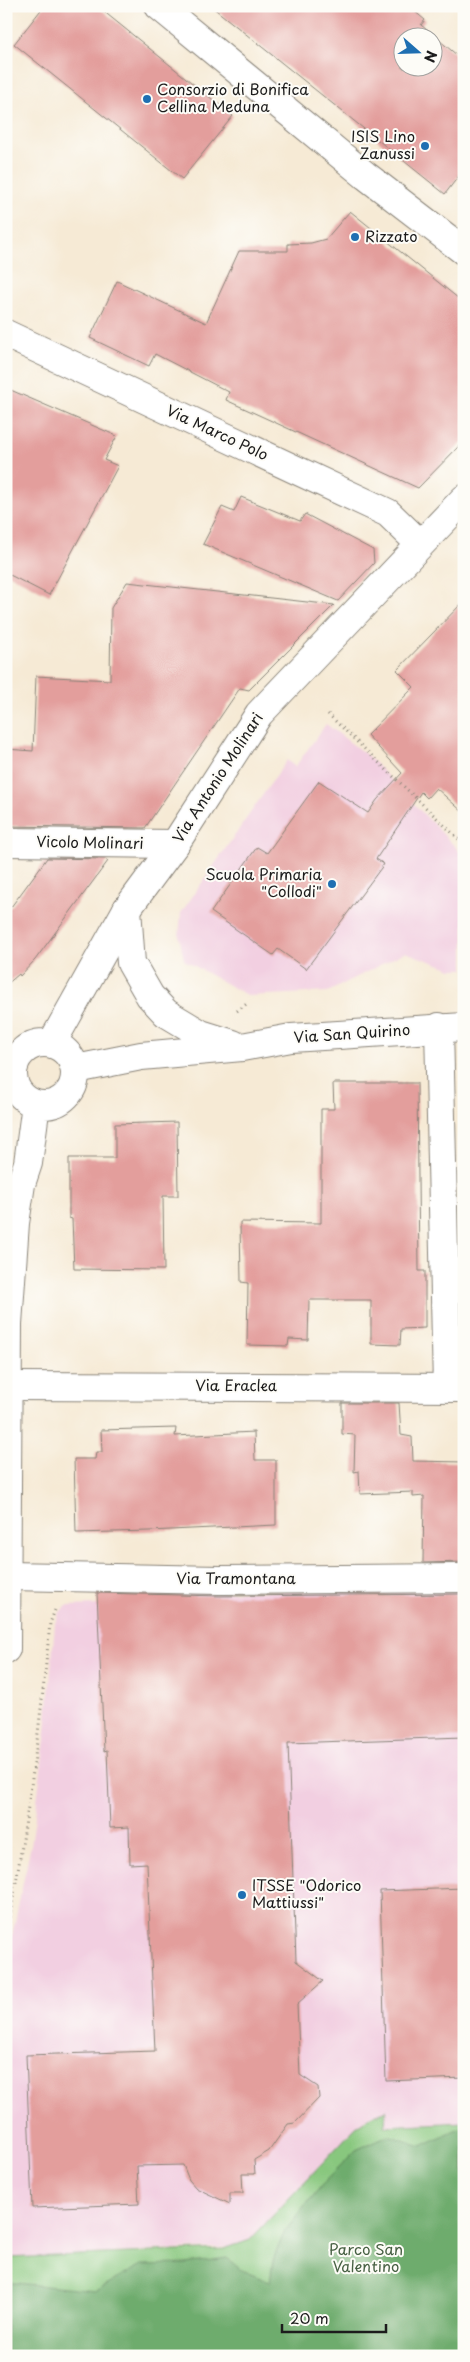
<svg xmlns="http://www.w3.org/2000/svg" width="470" height="2362" viewBox="0 0 470 2362" font-family="'Playpen Sans',sans-serif">
  <style>
    .built { fill: #f2cfe1 }
    .green { fill: #88c77e; stroke: #52724d }
    .forest { fill: #6eac6d; stroke: #456444 }
    .building { fill: #e39e9c; fill-rule: evenodd }
    .lines { fill: none; stroke-linecap: round; stroke-linejoin: round }
    .minor-casing { stroke: #898378; stroke-width: 30 }
    .tertiary-casing { stroke: #898378; stroke-width: 30 }
    .path { stroke: #898378; stroke-width: 3; stroke-dasharray: 1 4; stroke-linecap: butt }
    .minor { stroke: #fff; stroke-width: 28 }
    .tertiary { stroke: #fff; stroke-width: 28 }
    .poi-dot { fill: #1f6fb2; stroke: #fdfcf7; stroke-width: 2 }
    .labels { text-anchor: middle; stroke-width: 4; stroke-linejoin: round; paint-order: stroke }
    .poi-label { font-size: 15px; fill: #1c1c1c; stroke: #fdfcf7; text-anchor: start }
    .street-label { font-size: 15px; fill: #1c1c1c; stroke: #fdfcf7 }
    .park-label { font-size: 15px; fill: #476043; stroke: #fdfcf7 }
  </style>
  <rect width="100%" height="100%" fill="#fdfcf7"/>
  <filter id="ink" filterUnits="userSpaceOnUse"><feTurbulence type="fractalNoise" baseFrequency=".02" numOctaves="2"/><feDisplacementMap in="SourceGraphic" scale="10" xChannelSelector="R" yChannelSelector="G"/><feConvolveMatrix kernelMatrix="1 2 1 2 8 2 1 2 1" color-interpolation-filters="sRGB"/></filter>
  <filter id="wash" filterUnits="userSpaceOnUse"><feTurbulence type="fractalNoise" baseFrequency=".0096" numOctaves="4" result="noise"/><feDisplacementMap in="SourceGraphic" scale="20" xChannelSelector="R" yChannelSelector="G"/><feGaussianBlur stdDeviation="1.12" result="paint"/><feColorMatrix in="noise" values="0 0 0 0 0 0 0 0 0 0 0 0 0 0 0 0 0 1.4 0 .05"/><feComposite in="paint" operator="in"/></filter>
  <g filter="url(#wash)">
    <rect width="100%" height="100%" fill="#f6ead5"/>
    <path class="built" d="M326,724L369,757L464,856V969H452L405,952L328,992L248,996L184,960L179,936L181,913L287,760L295,767Z
      M464,1590V2122L385,2126L369,2117L355,2128L250,2240L233,2247L6,2258V1965L32,1840L46,1731L55,1623L60,1612L67,1606L98,1605L97,1593Z"/>
    <path class="green" d="M386,2110L385,2126L464,2122V2356H6V2258L224,2249L250,2240L355,2128L369,2117Z"/>
    <path class="forest" d="M464,2126V2356H6V2282L95,2291L142,2265L185,2264L227,2258L241,2270L270,2282L273,2260L285,2231L326,2180L356,2150L388,2135L421,2146Z"/>
    <g id="blocks">
      <path class="building" d="M44,6H97L233,116L182,179L14,44Z
        M211,6H408L425,20L421,25L464,61V169L445,194ZM402,38H432V68H402Z
        M350,211L464,303V441L418,488L226,400L229,392L155,354L149,366L90,338L117,281L206,323L239,251H288V244L311,243L326,239Z
        M6,388L117,436L104,460L118,466L49,595L6,573Z
        M241,497L300,521L305,514L373,550L374,563L338,601L203,544L222,507L234,512Z
        M127,582L334,605L249,690L240,688L145,828L6,826V749L33,751L36,676L110,680L111,608Z
        M464,601V813L436,788L427,798L421,792L376,859L384,864L306,969L278,949L273,955L211,912L257,847L267,853L319,781L368,813L377,800L402,773L367,735L414,687L397,670Z
        M47,858L105,859L108,861L35,960L20,976L19,974L6,985V907H11Z
        M333,1083H417L419,1271H425V1328L401,1329L400,1345L371,1344V1300H309L308,1340L289,1339L288,1346L247,1345L248,1283L241,1282L240,1222L321,1223V1109H334Z
        M177,1122L178,1196H163L164,1270L74,1269L72,1219L69,1218V1158H115V1124Z
        M342,1403H399L401,1435L412,1437L413,1461L464,1462V1562L423,1563L424,1496L413,1497V1492L360,1494L359,1471L354,1472L355,1435L342,1434Z
        M176,1428L175,1436L254,1432L255,1460H276V1525L149,1531L76,1533L74,1459H95L96,1452H102L101,1430Z
        M97,1593L220,1596L464,1594V1737L288,1743L296,1961L323,1981L297,2004L300,2075L318,2087L319,2098L295,2123L288,2124L269,2151L254,2160L255,2174H242L243,2193H230V2204L196,2188L189,2180L183,2165L137,2166L139,2204L32,2208L26,2055L155,2051L147,1863L130,1864L129,1827L110,1828L107,1750L104,1751Z
        M464,1888V2078L386,2081L380,1891Z"/>
    </g>
  </g>
  <g filter="url(#ink)">
    <use href="#blocks" fill-opacity="0" stroke="#898378" stroke-width="1"/>
    <g class="lines">
      <defs>
        <path id="minor" d="M159,6L365,175L464,251
          M6,334L388,513L420,544
          M6,842L175,844
          M127,909L131,963L150,996L166,1013L201,1034L233,1044
          M439,1027L447,1387
          M6,1066L14,1067
          M76,1069L141,1056L242,1047L291,1038L464,1027
          M8,1386L464,1388
          M8,1576L220,1580L464,1578"/>
        <path id="tertiary" d="M13 1074a31 31 0 1 1 62 0a31 31 0 1 1-62 0Z
          M52,1043L127,909L175,844L259,714L464,499
          M6,1649L8,1324L15,1223L21,1184L28,1163L36,1104"/>
      </defs>
      <use href="#minor" class="minor-casing"/>
      <use href="#tertiary" class="tertiary-casing"/>
      <path class="path" d="M328,714L464,844
        M237,1011L248,1003
        M6,1937C26,1832 40,1729 50,1623L55,1610"/>
      <use href="#minor" class="minor"/>
      <use href="#tertiary" class="tertiary"/>
    </g>
  </g>
  <g class="poi-dot">
    <circle cx="147" cy="99" r="5"/>
    <circle cx="425" cy="146" r="5"/>
    <circle cx="355" cy="237" r="5"/>
    <circle cx="332" cy="884" r="5"/>
    <circle cx="242" cy="1895" r="5"/>
  </g>
  <g class="labels">
    <g class="poi-label">
      <text x="157" y="95">Consorzio di Bonifica<tspan x="157" dy="17">Cellina Meduna</tspan></text>
      <text x="415" y="142" text-anchor="end">ISIS Lino<tspan x="415" dy="17">Zanussi</tspan></text>
      <text x="365" y="242">Rizzato</text>
      <text x="322" y="880" text-anchor="end">Scuola Primaria<tspan x="322" dy="17">"Collodi"</tspan></text>
      <text x="252" y="1891">ITSSE "Odorico<tspan x="252" dy="17">Mattiussi"</tspan></text>
    </g>
    <g class="street-label">
      <text transform="translate(217 433) rotate(25)" y="5">Via Marco Polo</text>
      <text transform="translate(218 778) rotate(-57)" y="5">Via Antonio Molinari</text>
      <text transform="translate(90 843) rotate(1)" y="5">Vicolo Molinari</text>
      <text transform="translate(352 1034) rotate(-4)" y="5">Via San Quirino</text>
      <text x="236" y="1391">Via Eraclea</text>
      <text x="236" y="1584">Via Tramontana</text>
    </g>
    <g class="park-label">
      <text x="366" y="2255">Parco San<tspan x="366" dy="17">Valentino</tspan></text>
    </g>
  </g>
  <rect width="470" height="2362" fill="none" stroke="#fdfcf7" stroke-width="25"/>
  <g transform="translate(418 52) rotate(110)"><circle r="24" fill="#fdfcf7" stroke="#a3a29f"/>
  <path d="M0-4L9 19L0 12L-9 19Z" fill="#1f6fb2"/>
  <text y="-8" font-size="14" font-weight="bold" text-anchor="middle" fill="#1c1c1c">N</text>
  </g>
  <path d="M282 2324v8h104v-8" fill="none" stroke="#1c1c1c" stroke-width="2.5"/>
  <text x="290" y="2324" font-size="15" fill="#1c1c1c" stroke="#fdfcf7" stroke-width="4" paint-order="stroke">20 m</text>
</svg>
